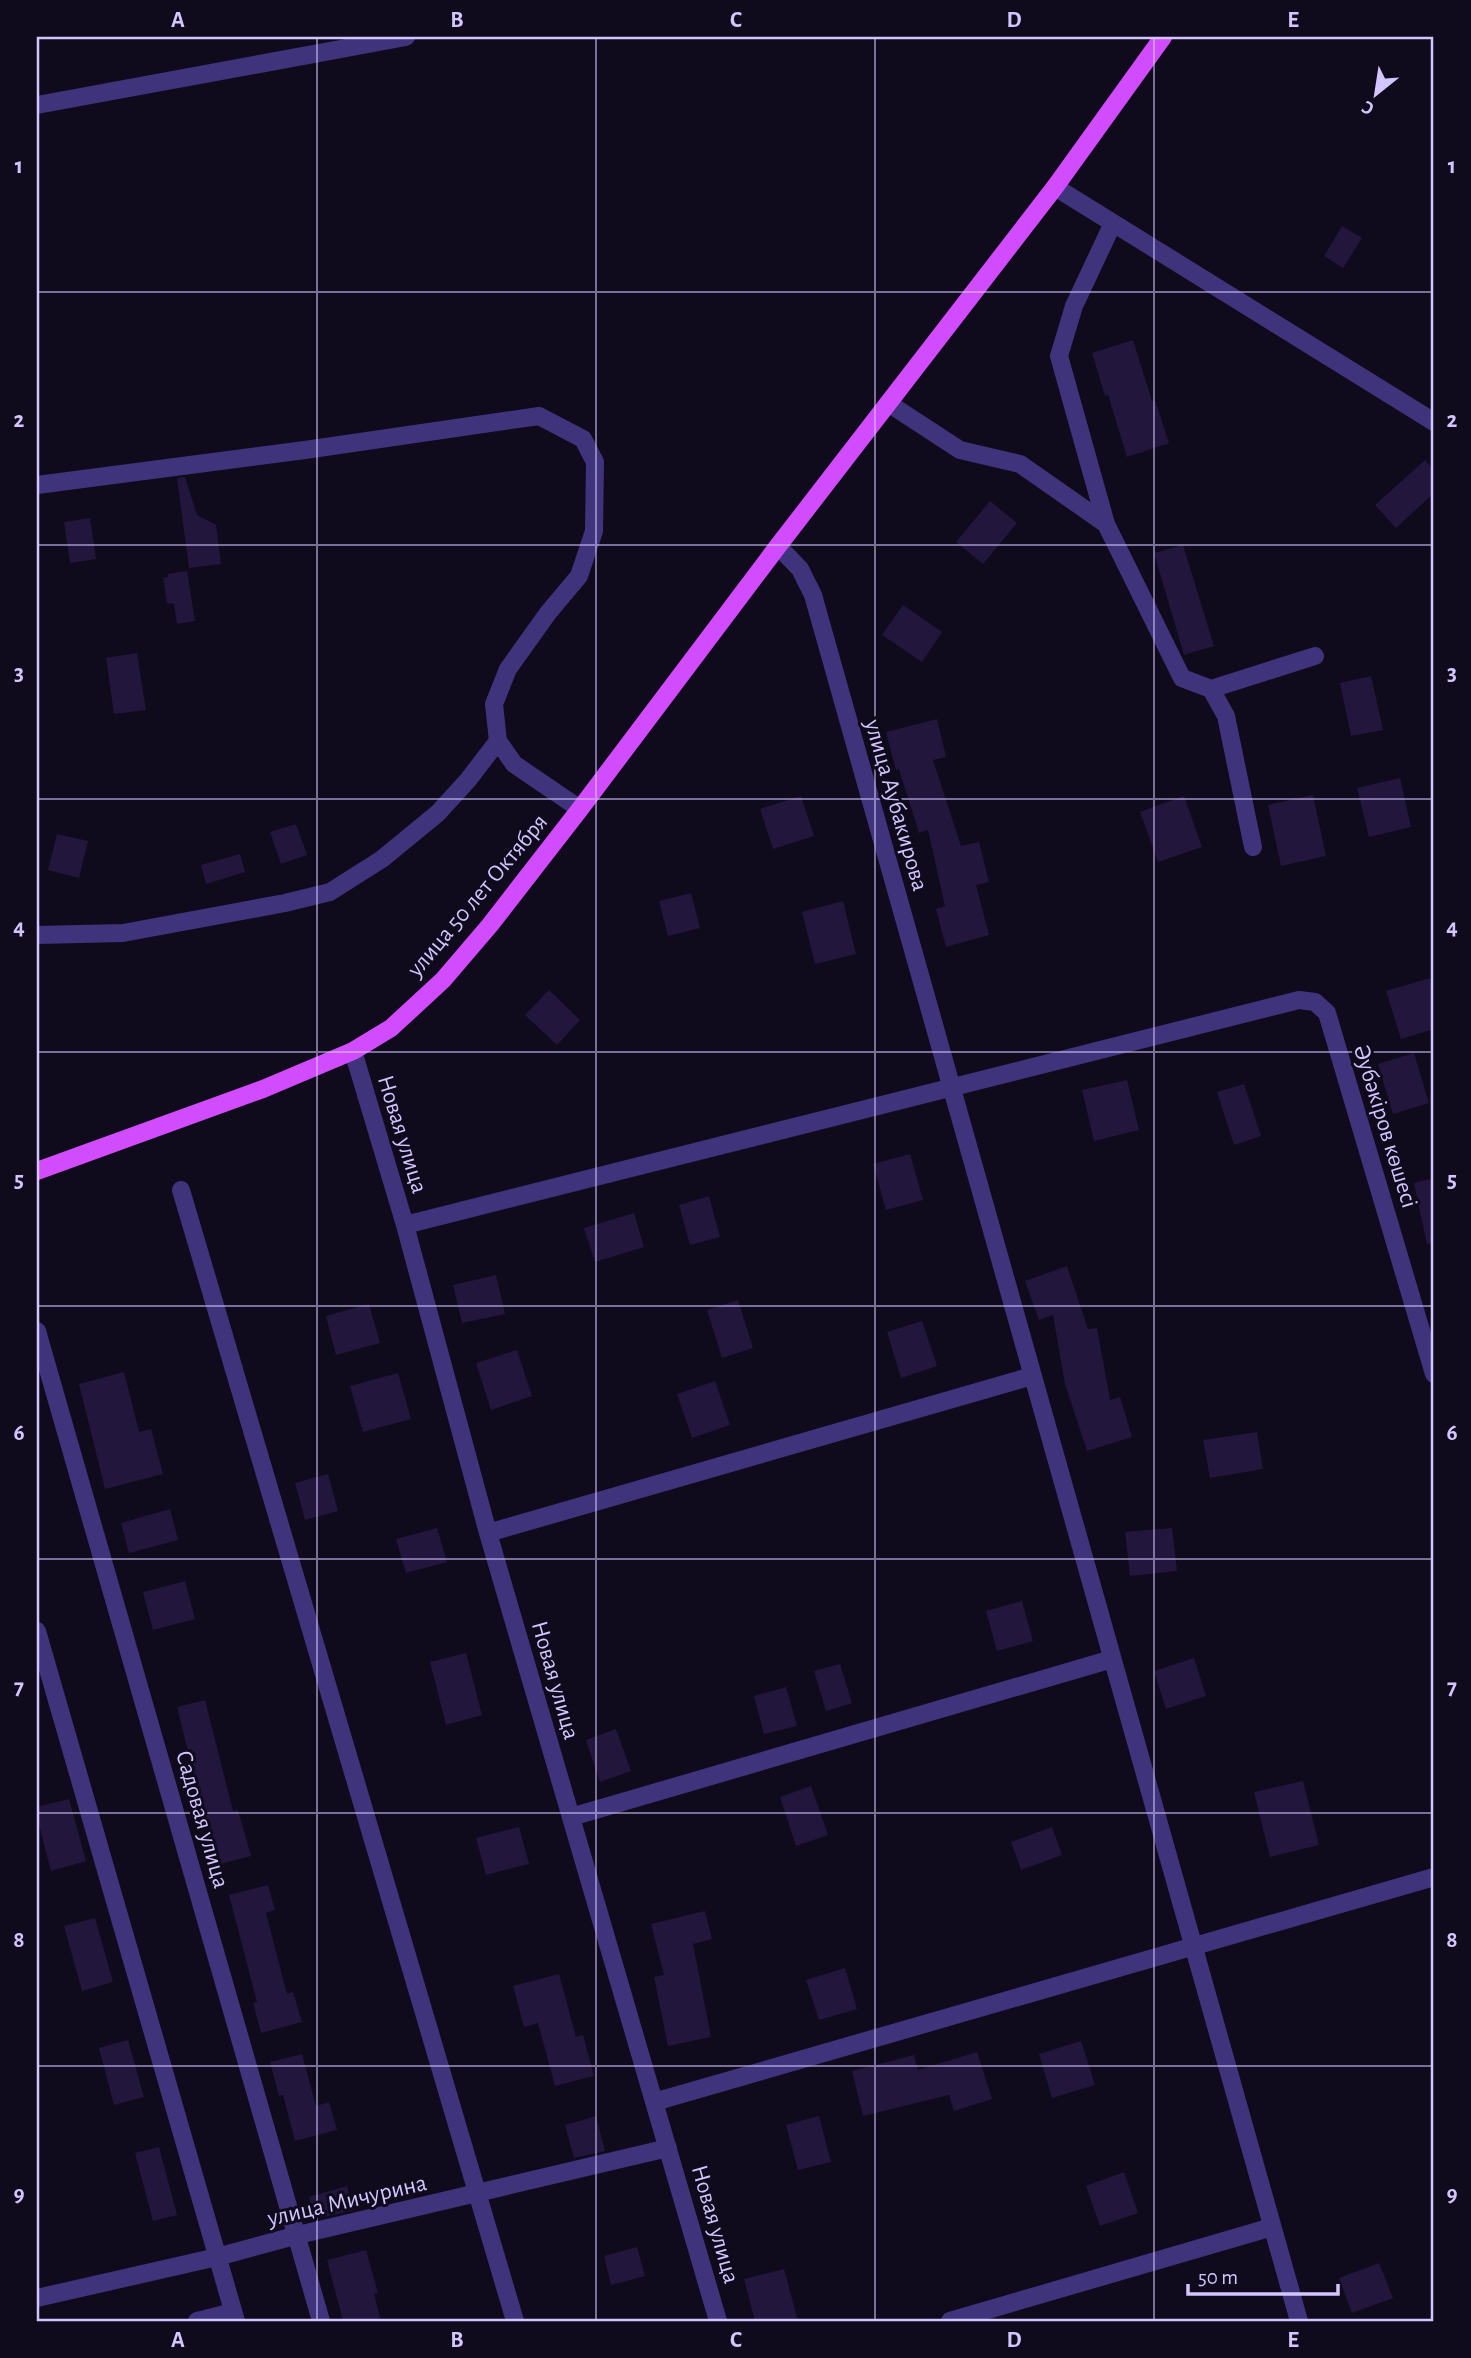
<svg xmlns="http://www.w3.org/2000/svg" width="1471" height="2358" viewBox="0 0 1471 2358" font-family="'Alegreya Sans',sans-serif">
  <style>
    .building { fill: #23163d }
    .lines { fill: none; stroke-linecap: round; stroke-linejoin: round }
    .minor { stroke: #3f347c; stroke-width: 18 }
    .major { stroke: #d24cff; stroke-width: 18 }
    .grid { fill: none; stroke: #d3c5ff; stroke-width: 2; stroke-opacity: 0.55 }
    .labels { text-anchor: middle; stroke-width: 6; stroke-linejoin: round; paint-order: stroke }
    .street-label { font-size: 24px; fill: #d3c5ff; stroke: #0f0a1c }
    .neatline { fill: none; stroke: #d3c5ff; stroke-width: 2.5 }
    .grid-label { font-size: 23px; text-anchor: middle; font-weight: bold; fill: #d3c5ff }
  </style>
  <rect width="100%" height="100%" fill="#0f0a1c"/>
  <path class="building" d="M1342,226L1362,238L1343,268L1324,256Z
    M1133,340L1152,401L1155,400L1169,443L1127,457L1108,395L1105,396L1092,353Z
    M1425,460L1434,470V493L1396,528L1375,505Z
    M185,477L197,515L216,525L221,564L189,568L177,478Z
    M990,501L1017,523L983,564L956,542Z
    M90,518L96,559L70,563L64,522Z
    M1183,545L1214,646L1184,655L1154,553Z
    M187,571L195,621L177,624L174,604L167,603L163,578L168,577V574Z
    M903,605L942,632L922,662L882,635Z
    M137,653L146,710L114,714L106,658Z
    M1371,676L1383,730L1351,736L1340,683Z
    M937,719L946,757L933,760L961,846L979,842L989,882L976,885L989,935L946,947L936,909L945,906L928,830L919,833L899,769L896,770L886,732Z
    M1400,778L1411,827L1369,837L1357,788Z
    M1313,795L1326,856L1281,866L1268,805Z
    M801,796L814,836L773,849L760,809Z
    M1184,796L1202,847L1158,862L1140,812Z
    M296,824L307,855L281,864L270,832Z
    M57,834L88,841L79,878L48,870Z
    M240,854L245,872L206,884L201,865Z
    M691,893L700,928L668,936L659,901Z
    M843,901L856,954L815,964L802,912Z
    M1430,978L1434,993V1029L1401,1039L1386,991Z
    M549,990L580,1020L557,1045L525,1015Z
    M1414,1053L1429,1103L1393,1114L1378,1064Z
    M1127,1080L1139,1130L1094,1141L1082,1090Z
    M1244,1084L1261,1136L1234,1145L1217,1092Z
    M910,1154L923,1200L886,1210L873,1164Z
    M1434,1178V1243L1427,1244L1414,1183Z
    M709,1196L720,1237L690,1245L679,1205Z
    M634,1213L644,1247L595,1262L584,1228Z
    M1067,1266L1088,1329L1097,1328L1110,1400L1120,1397L1132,1437L1087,1451L1065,1384L1053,1315L1039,1320L1025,1281Z
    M496,1275L505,1314L462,1323L453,1285Z
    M738,1300L753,1348L722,1358L707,1310Z
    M369,1304L380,1343L336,1355L326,1316Z
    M922,1321L937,1366L901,1378L887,1332Z
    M517,1350L532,1396L491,1410L476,1363Z
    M124,1372L139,1432L151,1429L163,1474L105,1489L79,1384Z
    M398,1373L411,1419L363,1432L350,1386Z
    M715,1381L730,1425L692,1438L677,1394Z
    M1257,1432L1263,1469L1210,1478L1203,1440Z
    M328,1474L338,1511L305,1520L295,1483Z
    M170,1509L178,1540L129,1553L121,1523Z
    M437,1528L447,1562L406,1573L396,1539Z
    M1172,1528L1177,1571L1130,1576L1125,1532Z
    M185,1581L195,1619L153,1630L143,1592Z
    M1022,1601L1033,1641L997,1651L986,1611Z
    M466,1653L482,1715L446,1725L430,1662Z
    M1194,1658L1206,1696L1166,1709L1154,1671Z
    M840,1664L852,1703L826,1711L814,1671Z
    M786,1687L797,1726L764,1734L754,1696Z
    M205,1700L233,1811L238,1810L251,1856L216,1865L177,1707Z
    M616,1729L631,1771L600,1782L586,1740Z
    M1303,1781L1319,1845L1270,1857L1254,1792Z
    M811,1786L828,1835L796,1846L780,1797Z
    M69,1799L86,1861L51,1871L37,1817V1807Z
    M519,1827L529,1864L486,1875L476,1838Z
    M1052,1827L1062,1855L1021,1870L1011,1842Z
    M268,1885L275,1910L266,1913L287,1994L293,1992L302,2022L261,2033L253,2003L257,2002L229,1895Z
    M705,1911L712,1939L693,1944L711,2037L668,2046L654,1977L664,1975L651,1924Z
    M95,1918L113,1982L82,1991L64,1926Z
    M845,1968L857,2009L819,2020L806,1980Z
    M559,1974L576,2037L583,2035L594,2076L555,2086L538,2023L524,2027L513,1986Z
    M128,2040L144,2097L114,2105L99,2048Z
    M1081,2041L1095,2085L1052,2098L1039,2054Z
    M977,2052L992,2099L954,2111L949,2095L863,2116L852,2071L914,2055L918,2070Z
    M302,2054L316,2106L329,2102L337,2130L295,2141L283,2095L279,2096L270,2062Z
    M596,2116L605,2151L574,2158L565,2125Z
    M819,2116L831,2162L798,2170L786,2125Z
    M159,2147L177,2215L153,2221L135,2153Z
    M1124,2172L1138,2213L1100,2226L1086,2186Z
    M347,2186L354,2210L315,2219L309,2197Z
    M637,2247L645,2276L611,2285L604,2256Z
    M366,2250L378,2293L374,2294L381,2321H343L327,2260Z
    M1379,2263L1393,2298L1352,2313L1339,2278Z
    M784,2269L798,2321H755L744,2279Z"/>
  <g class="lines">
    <path class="minor" d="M37,105L406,37
      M1055,187L1434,422
      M888,403L960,450L1020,464L1106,524L1182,678L1211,689L1226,716L1253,847
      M37,485L305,450L539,416L583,439L595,462L594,531L579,576L548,613L508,669L494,704L498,741L514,764L580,809
      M1106,524L1059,356L1074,306L1113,223
      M778,546L800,569L813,595L1299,2321
      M1211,689L1315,656
      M37,935L123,933L285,903L330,892L382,859L438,813L468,780L498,741
      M353,1051L405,1225L488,1533L718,2321
      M181,1190L515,2321
      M405,1225L1299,1000L1315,1002L1327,1013L1434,1374
      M37,1331L321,2321
      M488,1533L1032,1376
      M37,1631L236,2321
      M571,1817L1112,1659
      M654,2102L1434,1877
      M37,2298L217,2257L298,2235L668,2148
      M197,2321L233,2312
      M950,2321L1272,2227"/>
    <path class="major" d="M37,1171L263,1089L353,1051L391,1028L443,980L490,925L580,809L778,546L1055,187L1163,37"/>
  </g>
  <path class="grid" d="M317,37V2321M596,37V2321M875,37V2321M1154,37V2321M37,292H1434M37,545H1434M37,799H1434M37,1052H1434M37,1306H1434M37,1559H1434M37,1813H1434M37,2066H1434"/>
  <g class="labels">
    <g class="street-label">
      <text transform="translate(897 805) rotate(74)" y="8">улица Аубакирова</text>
      <text transform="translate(477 895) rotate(-50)" y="8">улица 50 лет Октября</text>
      <text transform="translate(1386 1126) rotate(73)" y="8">Әубәкіров көшесі</text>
      <text transform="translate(403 1134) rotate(73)" y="8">Новая улица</text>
      <text transform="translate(556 1680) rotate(74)" y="8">Новая улица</text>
      <text transform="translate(203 1819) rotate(74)" y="8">Садовая улица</text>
      <text transform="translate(347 2200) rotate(-13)" y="8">улица Мичурина</text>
      <text transform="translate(716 2224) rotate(74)" y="8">Новая улица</text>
    </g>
  </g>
  <rect width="1471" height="2358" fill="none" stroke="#0f0a1c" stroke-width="77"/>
  <g transform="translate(1376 94) rotate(210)" stroke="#0f0a1c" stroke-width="5" paint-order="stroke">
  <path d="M0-5L12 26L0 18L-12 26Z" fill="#d3c5ff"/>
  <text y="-10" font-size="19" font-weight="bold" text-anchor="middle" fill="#d3c5ff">С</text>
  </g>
  <path d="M1188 2284v10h150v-10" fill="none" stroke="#d3c5ff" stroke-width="3.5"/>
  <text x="1198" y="2284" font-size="21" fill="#d3c5ff" stroke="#0f0a1c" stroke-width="5" paint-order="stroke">50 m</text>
  <rect x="38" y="38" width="1394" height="2282" class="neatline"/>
  <g class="grid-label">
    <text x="178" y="27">A</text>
    <text x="457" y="27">B</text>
    <text x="736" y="27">C</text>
    <text x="1014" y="27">D</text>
    <text x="1293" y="27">E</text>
    <text x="19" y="173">1</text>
    <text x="1452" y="173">1</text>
    <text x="19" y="427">2</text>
    <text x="1452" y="427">2</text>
    <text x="19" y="680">3</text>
    <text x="1452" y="680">3</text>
    <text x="19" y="934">4</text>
    <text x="1452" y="934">4</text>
    <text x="19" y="1187">5</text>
    <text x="1452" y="1187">5</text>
    <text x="19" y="1440">6</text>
    <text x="1452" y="1440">6</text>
    <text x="19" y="1694">7</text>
    <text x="1452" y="1694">7</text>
    <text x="19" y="1947">8</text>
    <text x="1452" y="1947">8</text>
    <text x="19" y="2201">9</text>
    <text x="1452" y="2201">9</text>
    <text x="178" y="2347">A</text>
    <text x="457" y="2347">B</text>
    <text x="736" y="2347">C</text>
    <text x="1014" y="2347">D</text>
    <text x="1293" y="2347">E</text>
  </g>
</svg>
